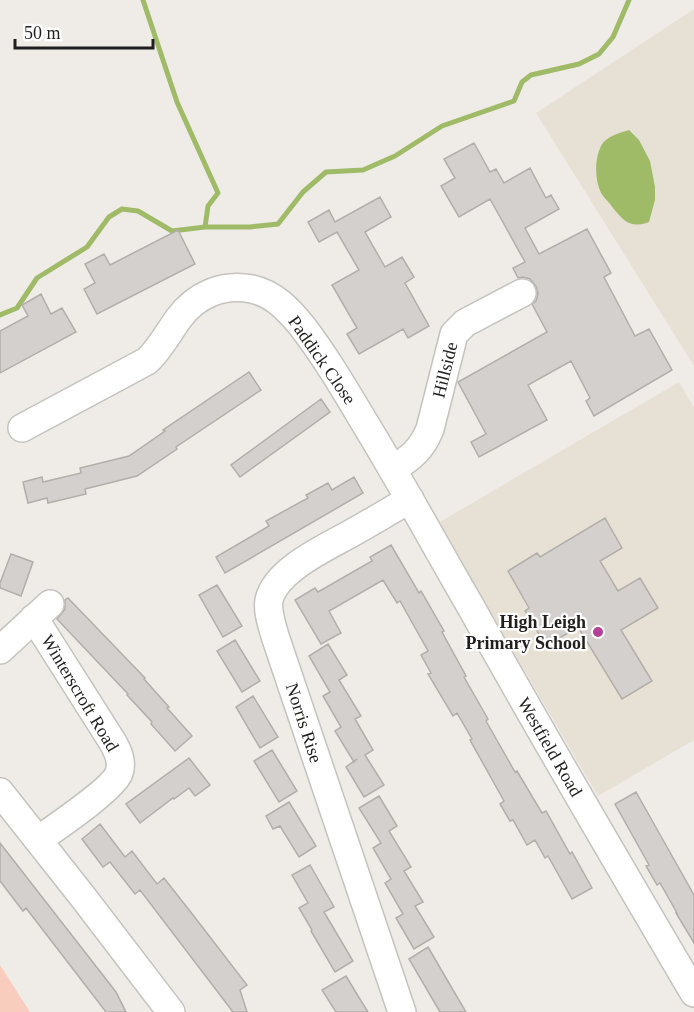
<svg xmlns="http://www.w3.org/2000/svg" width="694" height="1012" viewBox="0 0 694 1012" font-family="Georgia,serif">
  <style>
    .built { fill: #e7e1d5 }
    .green { fill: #f9cdbd }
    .water { fill: #a0bb67 }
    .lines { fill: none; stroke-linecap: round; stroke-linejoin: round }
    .stream { stroke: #a0bb67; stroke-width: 5 }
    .building { fill: #d4d0cd; stroke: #b2aeaa; stroke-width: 1.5 }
    .minor-casing { stroke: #c5c3bf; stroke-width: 30 }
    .minor { stroke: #fff; stroke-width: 27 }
    .poi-dot { fill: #b54097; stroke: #fff; stroke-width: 2 }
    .labels { text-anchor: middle; stroke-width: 4.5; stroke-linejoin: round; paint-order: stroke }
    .street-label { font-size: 18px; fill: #201f1e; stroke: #fff }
    .poi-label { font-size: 18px; font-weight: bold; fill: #201f1e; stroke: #fff; text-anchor: end }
  </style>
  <rect width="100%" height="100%" fill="#efece8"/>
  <path class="built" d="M694,9V366L536,113Z
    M679,382L694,408V740L598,796L438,523Z"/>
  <path class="green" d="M0,965L30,1012H0Z"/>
  <path class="water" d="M629,130L639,140L650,161L655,187V200L649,222C630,229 624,221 613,208C610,203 604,198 601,193C595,180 594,160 601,146C605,137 619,133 629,130Z"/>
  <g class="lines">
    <path class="stream" d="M143,0L177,102L218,193L208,206L205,227
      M0,315L17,308L37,278L87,247L109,217L122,209L138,211L172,231L205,227H250L278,224L303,192L326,172L363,170L395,156L442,126L514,101L522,82L531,75L579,64L599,54L613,37L629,0"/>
  </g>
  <path class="building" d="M474,143L490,172L496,169L504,183L530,168L546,198L551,195L559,209L525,228L539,254L587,229L611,273L604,277L635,336L649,329L672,370L594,416L586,401L590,398L571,361L528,385L547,420L479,457L471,442L486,434L458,382L547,332L532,304L536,301L538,294L536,286L530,279L523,277L518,278L513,268L525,262L490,199L459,217L441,186L455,178L444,159Z
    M380,197L391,217L365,232L385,267L402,257L414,277L405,283L429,326L408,338L403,329L359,354L347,334L357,328L332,285L359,270L337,232L319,242L308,222L329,210L335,222Z
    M178,230L195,264L97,314L84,289L95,283L85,264L104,254L110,265Z
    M41,294L51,314L62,308L76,332L0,373V331L28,316L22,305Z
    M249,372L261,390L176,447L177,449L137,476L85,489L86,494L48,503L47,498L28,503L23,482L42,477L43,482L81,473L80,468L129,456L165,431L163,430Z
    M321,399L330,412L240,477L231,465Z
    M354,477L363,493L225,573L216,557L269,526L266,521L308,498L306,495L328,483L332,490Z
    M605,518L622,548L600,561L618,591L640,578L658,608L621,630L652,681L622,699L578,627L546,646L525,611L529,608L508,571L537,553L540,557Z
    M391,545L419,593L421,591L444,631L442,632L466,676L464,677L488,719L486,721L515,772L517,771L542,813L546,811L570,854L572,852L592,888L572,899L548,856L545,858L535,840L527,845L513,820L510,821L500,804L504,801L470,740L472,739L457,713L453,716L428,674L431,673L421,655L428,651L400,601L397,603L383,580L329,611L341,633L321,644L295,600L315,588L318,592L372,561L370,557Z
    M11,554L33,562L21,596L0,588V583Z
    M217,585L242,626L223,637L199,595Z
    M68,598L145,678L144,679L169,707L167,708L192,736L175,751L151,724L152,722L127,695L128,694L57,619L65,609V600Z
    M235,640L260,681L242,692L217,651Z
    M328,644L347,675L339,680L361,716L355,719L373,750L365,755L384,785L364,797L346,767L357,759L354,762L335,731L341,727L323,696L330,692L309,656Z
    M253,696L278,737L260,748L236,707Z
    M272,750L297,791L279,802L254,761Z
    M189,758L210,785L195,796L189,788L174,799L173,798L140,823L126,804Z
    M636,792L694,895V943L676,913H677L660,883L657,885L646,866L649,865L615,804Z
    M379,796L397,826L389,831L411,867L404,871L423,902L415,906L434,937L414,949L396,918L403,914L385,883L391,879L373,848L381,843L359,808Z
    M289,802L316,846L299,857L280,826L273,829L266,816Z
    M100,824L125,857L132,851L157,884L164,878L193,915L247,985L240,990L247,1012H233L140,890L135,894L110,862L103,867L82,839Z
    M0,843L116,992L126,1012H106L26,908L23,911L0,881Z
    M310,865L334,907L324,912L353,961L335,972L311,931L312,930L299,908L308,903L292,875Z
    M428,947L446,978L466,1012H440L409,959Z
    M346,976L358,996L368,1012H336L322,990Z"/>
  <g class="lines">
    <defs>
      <path id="minor" d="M22,428L147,361C160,349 168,333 179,318C196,295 223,283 252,289C274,294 288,309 302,326C325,356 344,388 363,420C401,482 435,545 471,607C543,737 619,865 694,993
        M393,469C411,458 422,449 430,429L454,334L465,323L522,293
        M34,618L112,741C118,751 123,762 119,773C113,789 55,828 38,840
        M0,650L50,604
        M0,792L83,897L171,1012
        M402,1012L275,636C272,625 267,612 269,600C276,570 325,548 350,534C370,523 390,511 410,499"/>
    </defs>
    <use href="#minor" class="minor-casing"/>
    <use href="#minor" class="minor"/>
  </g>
  <circle class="poi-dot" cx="598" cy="632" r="6"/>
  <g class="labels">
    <g class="street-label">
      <text transform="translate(322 360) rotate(55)" y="6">Paddick Close</text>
      <text transform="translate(445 370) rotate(-76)" y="6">Hillside</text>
      <text transform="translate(80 693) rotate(59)" y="6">Winterscroft Road</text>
      <text transform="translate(304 723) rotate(72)" y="6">Norris Rise</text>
      <text transform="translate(550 747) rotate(60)" y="6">Westfield Road</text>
    </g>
    <g class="poi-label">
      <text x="586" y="628">High Leigh<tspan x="586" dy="21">Primary School</tspan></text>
    </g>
  </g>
  <path d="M15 39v9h138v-9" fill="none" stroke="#201f1e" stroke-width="3"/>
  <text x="24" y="39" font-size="18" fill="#201f1e" stroke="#ffffff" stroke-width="4.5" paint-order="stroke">50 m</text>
</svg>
